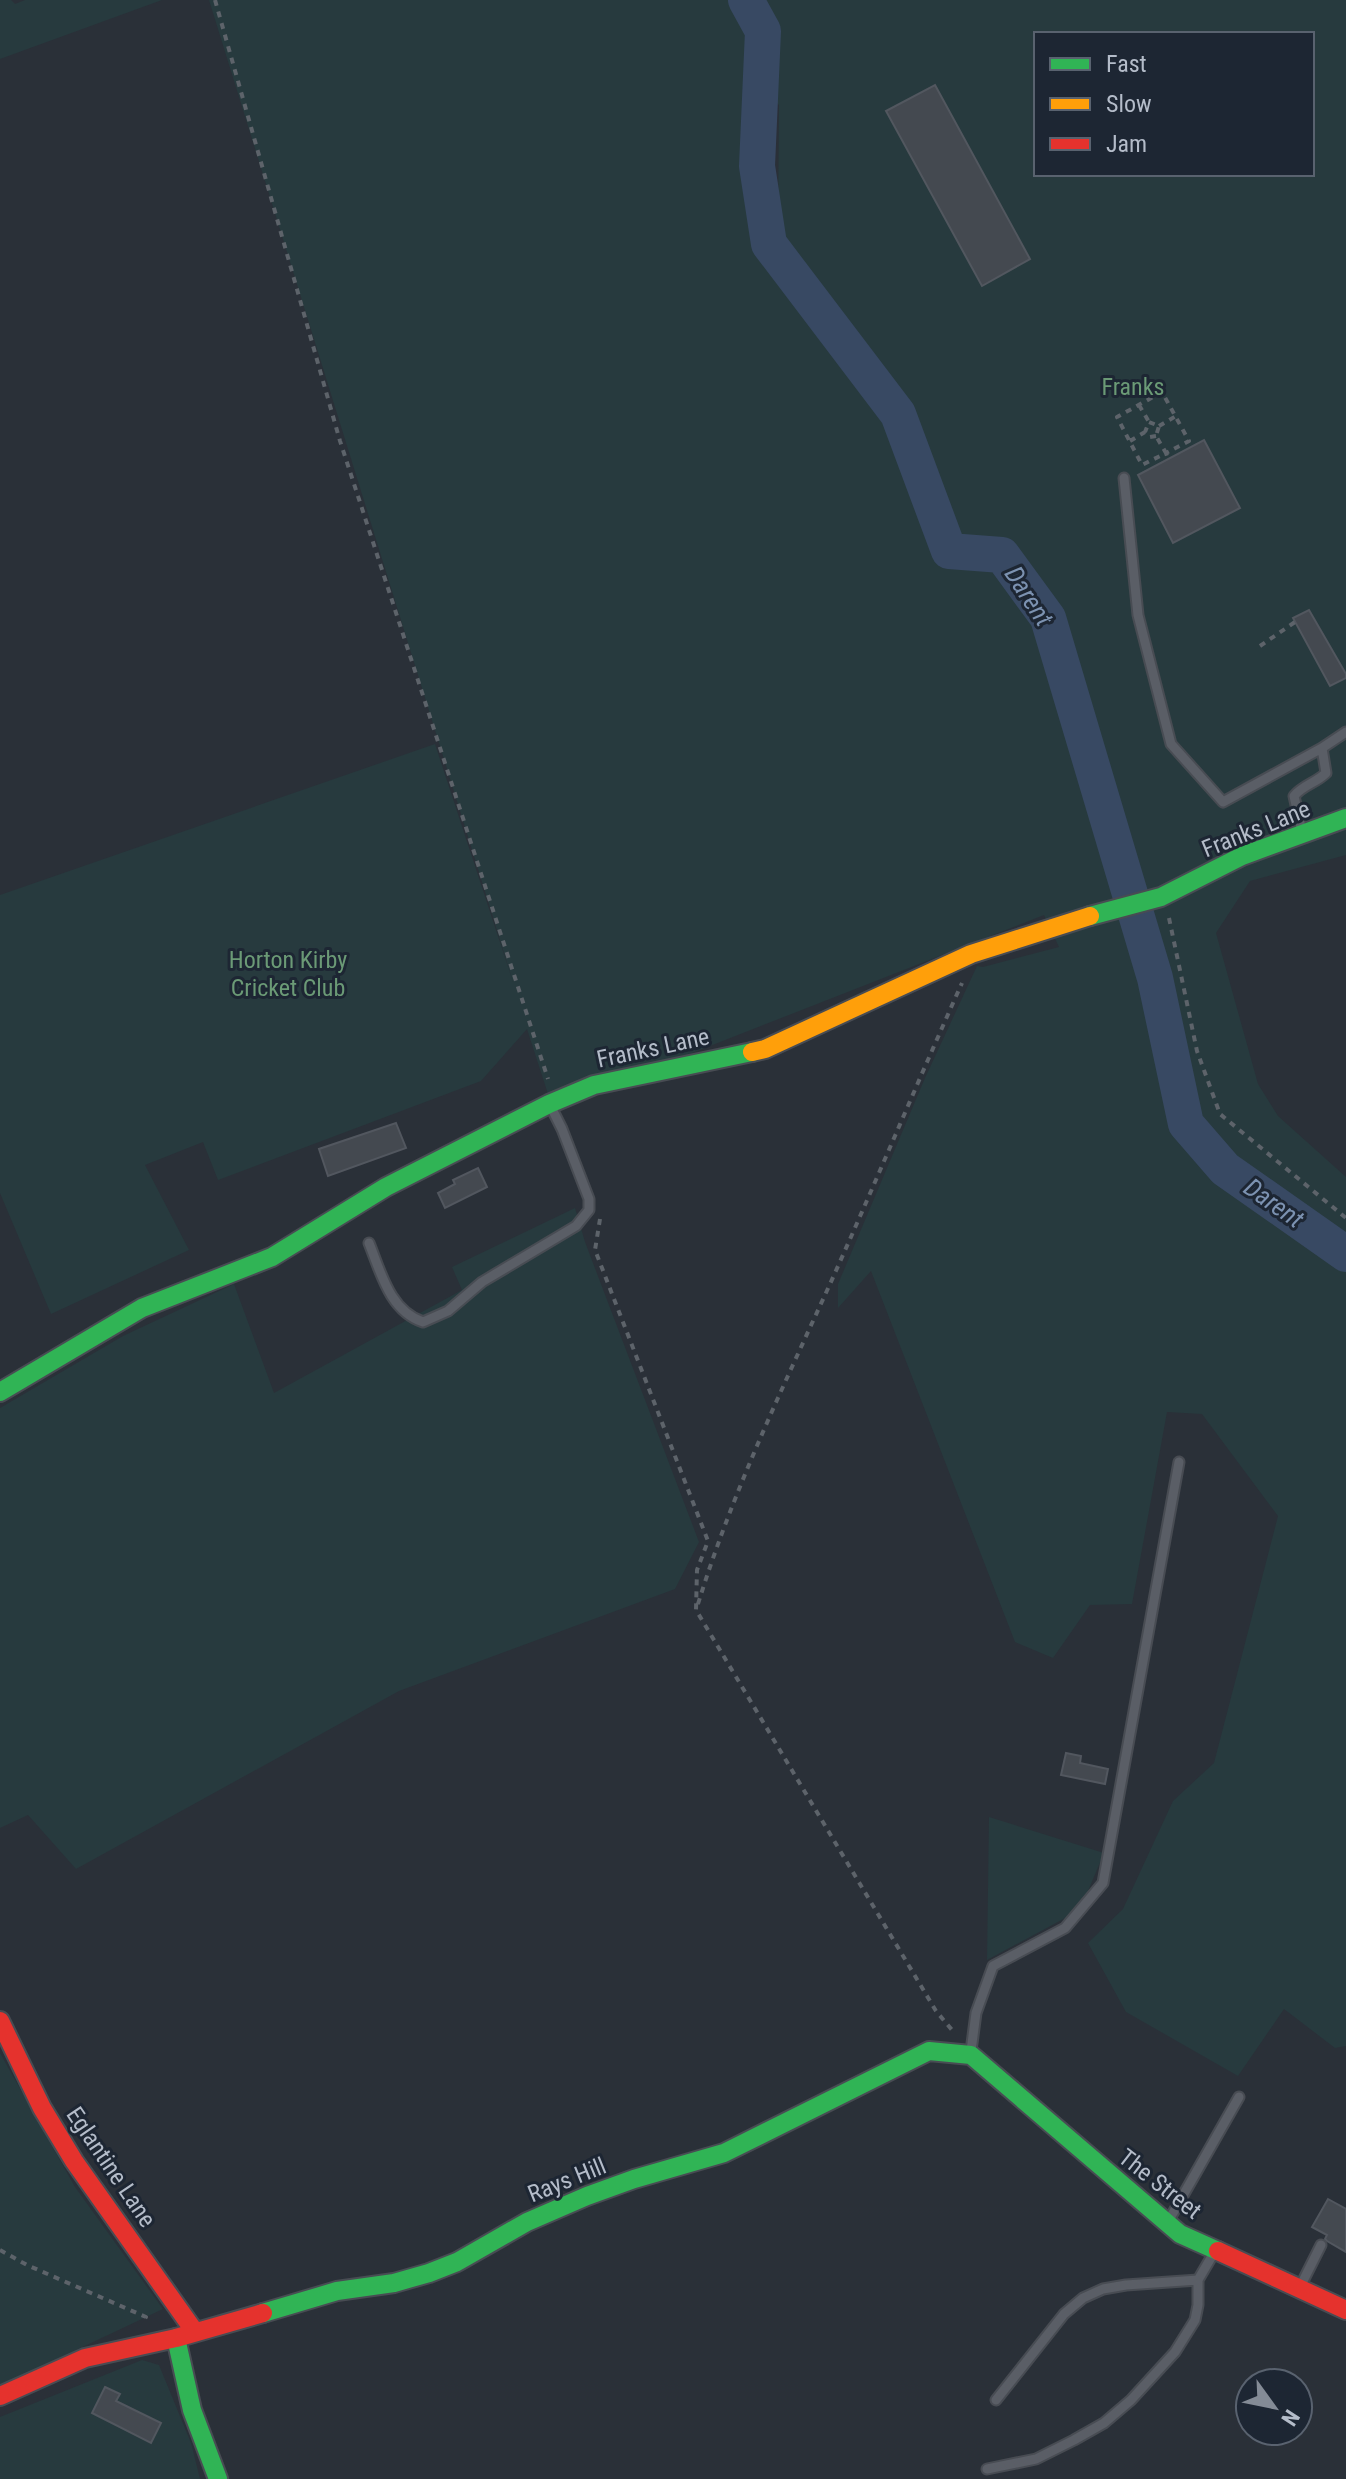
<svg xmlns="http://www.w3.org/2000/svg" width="1346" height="2479" viewBox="0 0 1346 2479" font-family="'Roboto Condensed',sans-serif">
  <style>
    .green { fill: #273a3e; fill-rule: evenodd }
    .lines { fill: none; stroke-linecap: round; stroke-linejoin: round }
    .river { stroke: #384963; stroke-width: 36 }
    .building { fill: #444950; stroke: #52575f; stroke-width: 2 }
    .lane-casing { stroke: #484c53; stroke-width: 13 }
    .fast-casing { stroke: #484c53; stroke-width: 22 }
    .slow-casing { stroke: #484c53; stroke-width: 22 }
    .jam-casing { stroke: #484c53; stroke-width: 22 }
    .path { stroke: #5d636a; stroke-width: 4; stroke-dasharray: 6 6; stroke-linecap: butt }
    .lane { stroke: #5a5e66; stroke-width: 9 }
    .fast { stroke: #30b455; stroke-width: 18 }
    .slow { stroke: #ff9f0a; stroke-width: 18 }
    .jam { stroke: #e5322d; stroke-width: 18 }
    .labels { text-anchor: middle; stroke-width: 6; stroke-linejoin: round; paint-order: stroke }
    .park-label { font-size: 24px; fill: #6b9a76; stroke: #1d2633 }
    .street-label { font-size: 24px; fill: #b4bcc9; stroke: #1d2633 }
    .water-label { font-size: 26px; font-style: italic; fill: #7c92b1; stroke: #1d2633 }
  </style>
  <rect width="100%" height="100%" fill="#2a3038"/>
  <path class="green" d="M0,0H11L15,4L25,0H162L0,59Z
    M209,0H1346V855L1250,881L1216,933L1258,1084L1278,1116L1346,1177V2046L1335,2048L1284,2009L1238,2076L1126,2012L1088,1943L1123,1909L1173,1801L1214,1763L1278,1516L1202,1414L1167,1412L1132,1604L1090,1605L1053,1658L1015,1642L871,1271L838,1308V1284L925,1078L977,966L983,967L1059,947L1044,915L692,1053L548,1094L527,1029L481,1081L218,1180L203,1142L145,1165L189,1250L51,1314L0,1193V895L435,744L513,982ZM1036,34H1312V174H1036ZM751,79L779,105L778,230L872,394L762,253L742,154ZM1058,624L1103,749L1131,845L1057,625Z
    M575,1208L585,1242L699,1542L675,1589L399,1691L76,1869L28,1815L0,1828V1408L123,1336L234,1284L274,1393L462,1290L452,1267Z
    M989,1817L1104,1853L1080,1910L987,1960Z
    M0,2053L75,2187L163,2309L0,2386Z
    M142,2360L159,2365L191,2443L200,2479H0V2417Z"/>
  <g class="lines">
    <path class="river" d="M746,0L763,31L757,166L769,244L898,414L949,551L1002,555L1048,618L1155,978L1186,1124L1225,1169L1346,1254"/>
  </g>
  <path class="building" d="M935,85L1030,259L982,286L886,111Z
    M1204,440L1240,508L1173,543L1138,475Z
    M1309,610L1346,674V678L1330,686L1293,618Z
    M396,1123L406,1148L328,1176L319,1149Z
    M478,1168L487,1187L445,1208L438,1193L455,1184L453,1180Z
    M1066,1753L1081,1756L1080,1763L1108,1769L1105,1784L1061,1775Z
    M1328,2199L1346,2209V2252L1327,2241L1325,2239L1327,2235L1312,2227Z
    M105,2387L120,2394L116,2401L161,2423L151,2443L92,2413Z"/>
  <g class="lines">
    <defs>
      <path id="lane" d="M1124,478L1138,615L1171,744L1223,802L1322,748L1346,732
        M1302,832L1294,796C1303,785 1316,783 1326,773L1322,748
        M369,1243C381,1273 390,1311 423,1322L448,1311L482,1282L576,1226L589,1210V1199L562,1129L551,1107
        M971,2051L976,2013L993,1966L1065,1928L1103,1883L1179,1462
        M1169,2220L1239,2097
        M1300,2287L1321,2245
        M996,2400L1064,2314L1083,2298L1103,2289L1126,2285L1198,2280
        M987,2469L1036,2459L1074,2440L1104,2423L1131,2400L1175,2352L1195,2320L1198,2305V2280L1215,2251"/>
      <path id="fast" d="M1090,916L1161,897L1242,856L1346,818
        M0,1392L142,1308L272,1257L386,1187L549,1104L594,1085L752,1052
        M263,2313L337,2291L394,2283L429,2273L457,2262L527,2222L587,2196L634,2179L724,2153L929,2051L971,2055L1180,2234L1218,2251
        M176,2338L192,2410L218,2479"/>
      <path id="slow" d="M752,1052L765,1049L971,954L1090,916"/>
      <path id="jam" d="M0,2021L42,2108L74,2161L195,2332
        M1218,2251L1346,2310
        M0,2396L85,2358L176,2338L263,2313"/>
    </defs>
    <use href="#lane" class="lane-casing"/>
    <use href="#fast" class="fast-casing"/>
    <use href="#slow" class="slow-casing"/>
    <use href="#jam" class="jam-casing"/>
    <path class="path" d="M215,0L340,441L548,1079
      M1139,405L1149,422
      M1159,426L1176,416
      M1156,436L1150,437L1145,432L1149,422L1159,426L1156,436L1166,453L1142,465L1117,417L1162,392L1189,441L1166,453L1168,459
      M1130,441L1145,432
      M1260,646L1295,622
      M1169,918L1197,1051L1220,1114L1346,1218
      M600,1219L595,1250L708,1541L697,1570L696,1610L936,2011L952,2030
      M698,1604C732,1493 782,1389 830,1284C875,1184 917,1083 962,983
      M0,2250L27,2265L146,2317L143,2321"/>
    <use href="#lane" class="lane"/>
    <use href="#fast" class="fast"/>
    <use href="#slow" class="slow"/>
    <use href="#jam" class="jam"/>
  </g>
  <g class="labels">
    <g class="park-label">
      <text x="1133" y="395">Franks</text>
      <text x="288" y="968">Horton Kirby<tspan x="288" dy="28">Cricket Club</tspan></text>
    </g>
    <g class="street-label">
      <text transform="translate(1256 829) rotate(-22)" y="8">Franks Lane</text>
      <text transform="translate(653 1048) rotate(-12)" y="8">Franks Lane</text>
      <text transform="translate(111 2167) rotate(56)" y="8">Eglantine Lane</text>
      <text transform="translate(567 2180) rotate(-22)" y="8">Rays Hill</text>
      <text transform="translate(1160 2184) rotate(38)" y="8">The Street</text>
    </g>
    <g class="water-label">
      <text transform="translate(1029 596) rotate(57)" y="9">Darent</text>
      <text transform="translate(1274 1203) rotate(35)" y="9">Darent</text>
    </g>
  </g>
  <rect x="1034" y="32" width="280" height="144" fill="#1d2633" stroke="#59626f" stroke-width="2"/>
  <rect x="1050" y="58" width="40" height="12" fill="#30b455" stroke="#59626f" stroke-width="2"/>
  <text x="1106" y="72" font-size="24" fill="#b4bcc9">Fast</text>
  <rect x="1050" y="98" width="40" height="12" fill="#ff9f0a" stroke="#59626f" stroke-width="2"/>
  <text x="1106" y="112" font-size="24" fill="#b4bcc9">Slow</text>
  <rect x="1050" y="138" width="40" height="12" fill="#e5322d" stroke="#59626f" stroke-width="2"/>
  <text x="1106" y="152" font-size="24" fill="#b4bcc9">Jam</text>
  <g transform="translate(1274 2407) rotate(123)"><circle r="38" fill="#1d2633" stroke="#59626f" stroke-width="2"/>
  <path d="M0-6L14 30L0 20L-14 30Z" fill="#848b96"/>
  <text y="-12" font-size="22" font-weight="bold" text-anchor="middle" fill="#b4bcc9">N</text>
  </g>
</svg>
